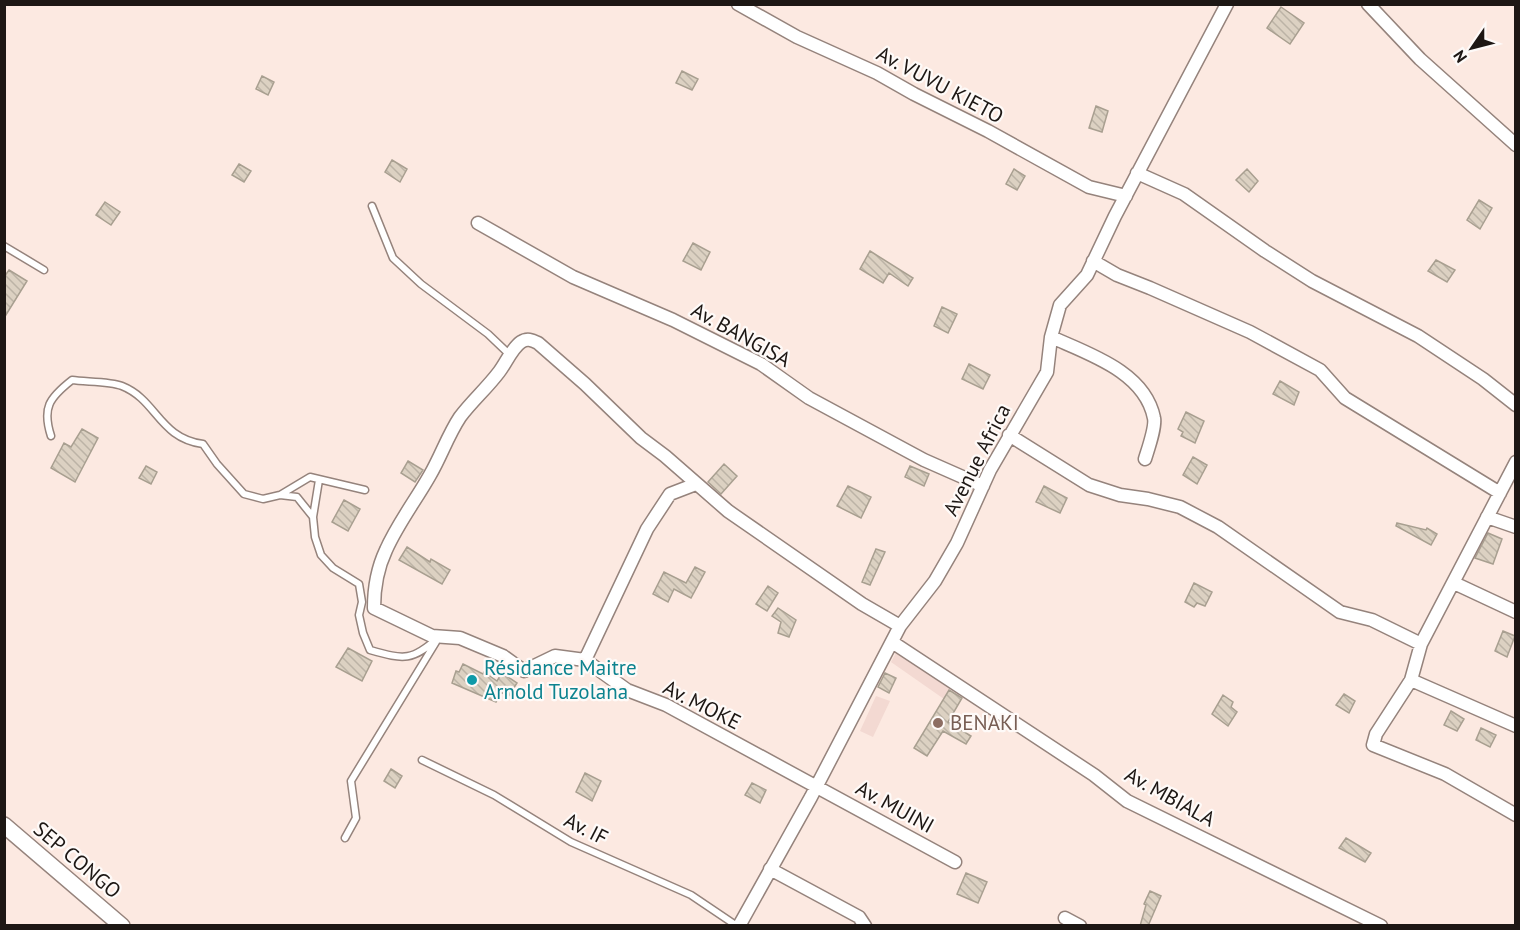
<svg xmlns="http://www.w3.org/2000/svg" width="1520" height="930" viewBox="0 0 1520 930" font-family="'PT Sans',sans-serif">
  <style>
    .education { fill: #f3d9d2 }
    .building { fill: url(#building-back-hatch); stroke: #a89f90; stroke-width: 1.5 }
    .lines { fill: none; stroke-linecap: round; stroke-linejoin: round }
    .service-casing { stroke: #95837c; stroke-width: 9 }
    .minor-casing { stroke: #95837c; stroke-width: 15 }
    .tertiary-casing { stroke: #95837c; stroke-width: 18 }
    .service { stroke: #fff; stroke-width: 6 }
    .minor { stroke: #fff; stroke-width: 12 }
    .tertiary { stroke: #fff; stroke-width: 15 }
    .culture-dot { fill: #0f9aa8; stroke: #fefaf8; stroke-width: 2 }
    .education-dot { fill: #8d6e63; stroke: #fefaf8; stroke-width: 2 }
    .labels { text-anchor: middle; stroke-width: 4.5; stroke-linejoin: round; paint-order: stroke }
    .street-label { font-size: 21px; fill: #1d1714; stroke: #fefaf8 }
    .culture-label { font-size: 21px; fill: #0d838f; stroke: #fefaf8; text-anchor: start }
    .education-label { font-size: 21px; fill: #785e54; stroke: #fefaf8; text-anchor: start }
  </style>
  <defs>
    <pattern id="building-back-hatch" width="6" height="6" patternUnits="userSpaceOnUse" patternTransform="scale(1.5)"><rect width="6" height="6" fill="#dcd1c2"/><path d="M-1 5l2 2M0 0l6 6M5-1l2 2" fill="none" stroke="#bcb3a6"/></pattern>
  </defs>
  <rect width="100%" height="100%" fill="#fce9e1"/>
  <path class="education" d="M897,651L950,688L944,699L891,662Z
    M876,696L890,701L873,737L860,731Z"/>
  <path class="building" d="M1281,7L1304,23L1290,44L1267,28Z
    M682,71L698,79L692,90L676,83Z
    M262,76L274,82L268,95L256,89Z
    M1096,106L1108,111L1102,132L1089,128Z
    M392,160L407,169L400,182L385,172Z
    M239,164L251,171L244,182L232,175Z
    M1014,169L1025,176L1017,190L1006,184Z
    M1247,169L1258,181L1249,192L1236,180Z
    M1479,200L1492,208L1480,229L1467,220Z
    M105,202L120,212L111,225L96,215Z
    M693,243L710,252L701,270L683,261Z
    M870,251L913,278L908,286L889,273L883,283L860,269Z
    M1436,260L1455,270L1447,282L1428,271Z
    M9,270L27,281L4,318V277Z
    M942,307L957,314L948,333L934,326Z
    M969,364L990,375L983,389L962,379Z
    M1280,381L1299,392L1294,405L1273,394Z
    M1186,412L1204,421L1195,443L1181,436L1183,432L1178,429Z
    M82,429L98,438L75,482L51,468L64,443L71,447Z
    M1193,457L1207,465L1197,484L1183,475Z
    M408,461L423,470L415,482L401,473Z
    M724,464L737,476L721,494L708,482Z
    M146,466L157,472L151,484L139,478Z
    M910,466L929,474L924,486L905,477Z
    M848,486L871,497L861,518L837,506Z
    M1044,486L1067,498L1060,513L1036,502Z
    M344,500L360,509L348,531L332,522Z
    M1397,523L1426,530L1427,528L1437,534L1431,545L1396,526Z
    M1488,533L1502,539L1493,564L1475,558Z
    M407,547L430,562L431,559L450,570L442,584L399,560Z
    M876,549L885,552L870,585L862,582Z
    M695,567L705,572L691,598L674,589L668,602L653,594L664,572L686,583Z
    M1194,583L1212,592L1205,606L1197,603L1194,607L1185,602Z
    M768,586L778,593L767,611L756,604Z
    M778,608L796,620L789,637L778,633L781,622L772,616Z
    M1503,631L1515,636L1507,657L1495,651Z
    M348,648L372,661L362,681L336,667Z
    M463,664L483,674L484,672L497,681L502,673L517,683L508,697L501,692L496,702L452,683L456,671L459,672Z
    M885,673L896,678L889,693L878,687Z
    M949,690L962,698L948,722L971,736L966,744L943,731L927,756L914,748Z
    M1344,694L1355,701L1349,713L1336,705Z
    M1223,695L1233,702L1231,707L1237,712L1228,726L1212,714Z
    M1451,711L1464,719L1457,731L1444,725Z
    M1481,728L1496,735L1490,747L1476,740Z
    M391,769L402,776L395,788L384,781Z
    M585,773L601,781L592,801L576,792Z
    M752,783L766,790L760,803L745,795Z
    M1346,838L1371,853L1365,862L1339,848Z
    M966,873L987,882L978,903L957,894Z
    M1150,891L1161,896L1148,926H1140L1146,905L1144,904Z"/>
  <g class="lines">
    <defs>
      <path id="service" d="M372,206L393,258L421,284L488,334L510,355
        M4,246L44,270
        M51,436C42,408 49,398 72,380C85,382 110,381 122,386C157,400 159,438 203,444L217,464L244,494L263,499L280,495L297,497L313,517L315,537L321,555L333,568L359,584L362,602L359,615L363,633L370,650C405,660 412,661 439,637
        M280,495L310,477L365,490
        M313,517L319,480
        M422,760L494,795L571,842L691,895L737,926
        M345,838L356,818L351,781L436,642"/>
      <path id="minor" d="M738,4L797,37L877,73L914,94L988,131L1089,187L1126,196
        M1368,4L1420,59L1516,145
        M1137,173L1184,194L1265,251L1312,281L1418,336L1483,379L1516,405
        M478,223L573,277L673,320L761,364L809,398L924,460L983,486
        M1093,261L1117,275L1150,288L1250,332L1320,370L1345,398L1500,493
        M1051,337C1089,354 1145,372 1154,418C1156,427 1148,449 1145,459
        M1009,435L1089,485L1120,495L1148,499L1180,507L1218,527L1340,612L1372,620L1421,644
        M1516,462L1421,644L1411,680L1376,734L1373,745L1445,774L1516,815
        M1487,517L1516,527
        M1454,583L1516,612
        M900,626L862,604L728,511L665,456L641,438L585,384L538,343C532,340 527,338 521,342C512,348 506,363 499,372C487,388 472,401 460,417C448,435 441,456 430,475C416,500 398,523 386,550C377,569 374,587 374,608L432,636L460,638L503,656L524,671L555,656L585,660L627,690L666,705L955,862
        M892,642L1094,775L1127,801L1381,926
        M585,660L647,529L670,494L696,484
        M1411,680L1516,726
        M770,869L859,917L865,926
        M1065,918L1080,926
        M739,926L811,797L900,626L935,581L957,543L990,470L1047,372L1051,337L1060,305L1087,275L1115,216L1227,4"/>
      <path id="tertiary" d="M4,825L122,926"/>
    </defs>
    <use href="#service" class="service-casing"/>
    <use href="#minor" class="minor-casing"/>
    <use href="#tertiary" class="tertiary-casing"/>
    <use href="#service" class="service"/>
    <use href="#minor" class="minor"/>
    <use href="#tertiary" class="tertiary"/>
  </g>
  <circle class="culture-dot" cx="472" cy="680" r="6"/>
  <circle class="education-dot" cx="938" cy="723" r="6"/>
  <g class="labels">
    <g class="street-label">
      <text transform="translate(940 85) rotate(28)" y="7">Av. VUVU KIETO</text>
      <text transform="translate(741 335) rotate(29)" y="7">Av. BANGISA</text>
      <text transform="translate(977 460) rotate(-63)" y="7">Avenue Africa</text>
      <text transform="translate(702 705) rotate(27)" y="7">Av. MOKE</text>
      <text transform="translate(1170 797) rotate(29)" y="7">Av. MBIALA</text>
      <text transform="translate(895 807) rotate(29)" y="7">Av. MUINI</text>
      <text transform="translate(586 829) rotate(27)" y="7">Av. IF</text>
      <text transform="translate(77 860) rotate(40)" y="7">SEP CONGO</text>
    </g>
    <g class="culture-label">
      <text x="484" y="675">Résidance Maitre<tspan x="484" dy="24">Arnold Tuzolana</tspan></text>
    </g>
    <g class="education-label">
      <text x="950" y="730">BENAKI</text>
    </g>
  </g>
  <rect width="1520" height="930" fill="none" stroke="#1d1714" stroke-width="12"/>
  <g transform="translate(1472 48) rotate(235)" stroke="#fefaf8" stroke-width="4.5" paint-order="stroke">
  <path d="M0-4.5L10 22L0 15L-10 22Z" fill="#1d1714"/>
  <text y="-9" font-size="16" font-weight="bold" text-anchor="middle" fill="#1d1714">N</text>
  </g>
</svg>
